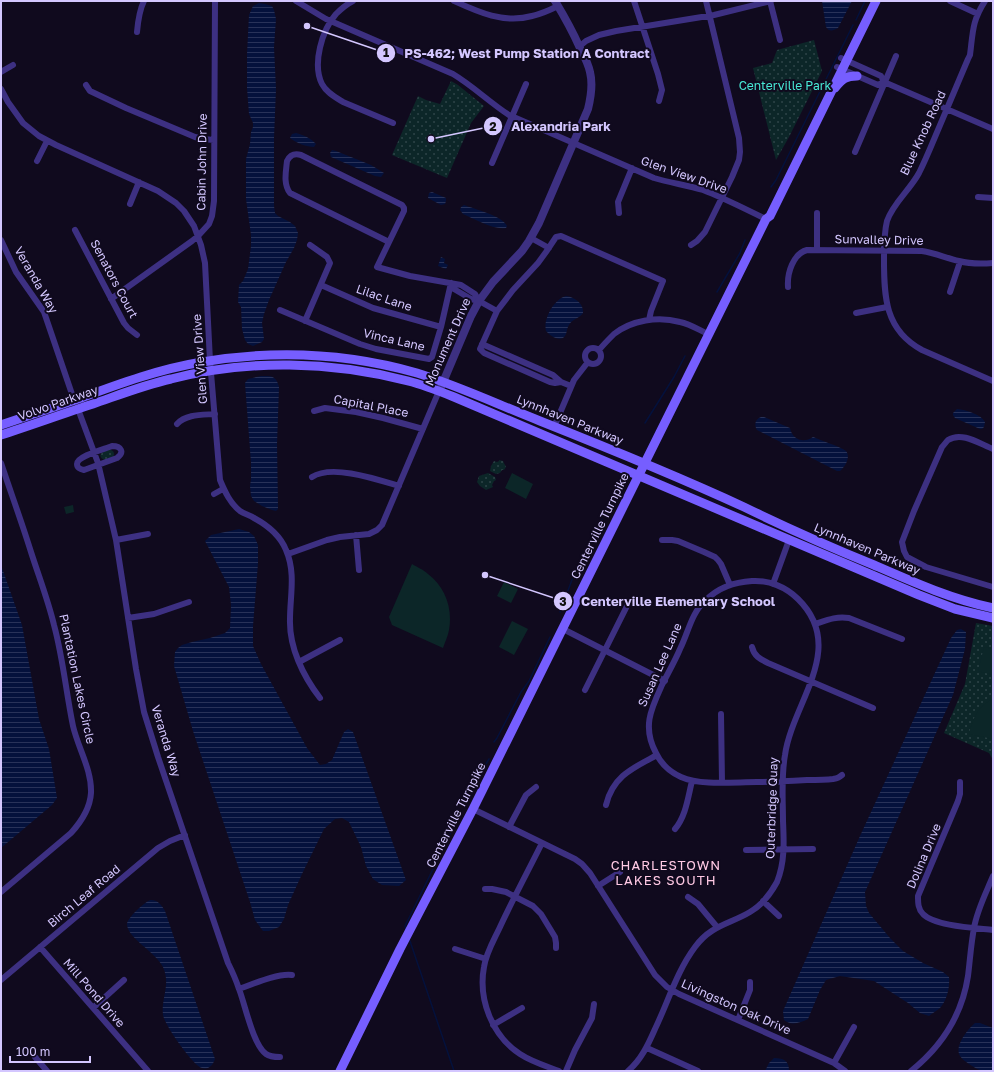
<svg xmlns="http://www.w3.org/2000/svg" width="994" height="1072" viewBox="0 0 994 1072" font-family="'Golos Text',sans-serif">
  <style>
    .grass { fill: url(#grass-dots) }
    .garden { fill: #0c2628 }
    .water { fill: url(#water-rules) }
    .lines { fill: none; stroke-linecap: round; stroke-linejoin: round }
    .stream { stroke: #04113c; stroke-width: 1.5 }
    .minor { stroke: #3d3082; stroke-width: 6 }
    .tertiary { stroke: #3d3082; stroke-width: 8 }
    .secondary { stroke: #765eff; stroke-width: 9 }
    .labels { text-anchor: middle; stroke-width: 4; stroke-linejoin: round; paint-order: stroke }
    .park-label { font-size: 12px; fill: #48ead6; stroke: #100a1e }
    .street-label { font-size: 12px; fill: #d4c7ff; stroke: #100a1e }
    .neighbourhood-label { font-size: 13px; letter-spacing: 1px; fill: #ffc9e4; stroke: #100a1e }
    .leader { fill: none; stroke: #d4c7ff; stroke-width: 1.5 }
    .callout-dot { fill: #d4c7ff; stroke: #100a1e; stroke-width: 1.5 }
    .mark-label { font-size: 12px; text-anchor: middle; font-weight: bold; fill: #111 }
    .callout-label { font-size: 13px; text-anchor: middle; font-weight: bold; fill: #d4c7ff; stroke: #100a1e; stroke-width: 4; stroke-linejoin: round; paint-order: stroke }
  </style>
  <defs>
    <pattern id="grass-dots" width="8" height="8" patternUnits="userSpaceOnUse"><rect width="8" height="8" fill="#0c2628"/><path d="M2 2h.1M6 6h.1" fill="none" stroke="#2e4448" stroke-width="1.8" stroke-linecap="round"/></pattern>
    <pattern id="water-rules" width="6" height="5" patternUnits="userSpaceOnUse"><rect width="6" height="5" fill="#04113c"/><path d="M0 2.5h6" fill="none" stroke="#283259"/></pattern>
  </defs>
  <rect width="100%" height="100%" fill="#100a1e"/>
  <path class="grass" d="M814,40L822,71L789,137L776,160L753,68L772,63L777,50Z
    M451,81L458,85L484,106L471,123L447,178L392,155L418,96L426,100L440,104Z
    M111,450C114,451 115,454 113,457L105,460C101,459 98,455 103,452C105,450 109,450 111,450Z
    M499,460L503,461L506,467L504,470H502L500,473L496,474L490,471L491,466L494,461L497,462L499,461Z
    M488,473L495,477L496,480L494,481L492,485L493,487L486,490L480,486L477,482L479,476Z
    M976,623L993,626V760L989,753L944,733L965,684Z"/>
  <path class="garden" d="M512,473L533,484L526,499L505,488Z
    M73,505L74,512L66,514L64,507Z
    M412,564C417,567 424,570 428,574C445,587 453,608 449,630C448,636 445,642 443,648L392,625L389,617Z
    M504,582L518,589L511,603L497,596Z
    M512,621L528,629L514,655L499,647Z
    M984,647L993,649V675L978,671Z
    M993,699V739L969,734C973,718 977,707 993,699Z"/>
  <path class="water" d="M822,1H852L838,28C833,31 829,32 826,27Z
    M259,3L265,4L272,6L274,10L276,19L274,47L276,89L274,138V206L275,213L278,216L290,222L295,226L298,233L297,240L294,248L286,262L269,300L264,314L262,323L264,339L262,342L253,346L248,344L245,340L242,329L241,307L238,302L239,285L243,281L248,269L251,246V235L246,199V159L250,144L251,132L253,127V123L249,114L247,88V54L249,15L253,6Z
    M296,133C303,135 311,138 316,144L314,147C307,147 296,143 290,138L292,134Z
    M332,150L336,151L371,165L384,173L381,177L375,176L331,157L330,153Z
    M432,192L446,198V201L445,204L441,205L428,198L429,193Z
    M464,205C474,209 503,216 507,226L506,228C493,230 475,219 463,214L460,210L461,207Z
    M441,257L445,259L444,263L448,265L446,269L438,266Z
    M566,296C575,297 584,304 583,313C580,318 572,319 569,325C567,328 567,331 566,334C562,344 550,336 546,331C543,319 554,299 566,296Z
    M261,376C271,376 276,375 279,387L277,444L278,509L276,511L272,510L262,506L254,501L251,496L250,486L251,479V463L245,383L248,379Z
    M957,409C966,410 981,414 985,422L984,427L982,429H980L955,418L953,415V413Z
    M761,417H764L790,428C792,439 803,444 813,437C820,440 841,447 846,451C851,457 845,467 840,471H837L757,430C754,425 755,419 761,417Z
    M239,529L249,532L254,536L258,545V563L253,626V646L261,664L307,748L320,765L326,764L332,760L344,732L348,729L353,732L406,880L399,886L382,885L373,879L366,866L361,847L349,822L342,818L335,819L324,829L302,874L288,905L284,919L279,927L269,931H263L255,920L250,902L193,731L174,666L175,652L178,648L182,645L192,642L210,638L225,633L230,628L231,605L229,587L205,541L211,535Z
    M1,565L22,625L39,719L49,749L57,798L52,805L1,848Z
    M961,629L966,632L965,649L953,695L865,892L866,906L869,913L890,938L903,951L923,963L943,972L949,977C950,987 947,1000 940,1008C937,1011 932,1013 929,1016L920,1013L908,1003L874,981L840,976L826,980L820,990L808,1019C800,1023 791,1026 784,1020L783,1011L860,836L951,638L957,630Z
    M150,900C157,899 162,905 165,911L215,1059C213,1065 209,1070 202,1068C193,1066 164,1024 163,1015C161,998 171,985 163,967C156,952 127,938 127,924C128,917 144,903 150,900Z
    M975,1023H980L993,1028V1071C980,1071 980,1071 969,1064C966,1062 962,1059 960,1056C954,1046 968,1029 975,1023Z
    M774,1058C784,1058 789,1061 789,1071H765L769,1063Z"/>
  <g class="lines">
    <path class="stream" d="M856,20L865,1
      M771,187L776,180L853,25
      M717,292L740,253L745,240
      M645,423L674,377L685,356
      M560,612L573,577L602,519
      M494,742L497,738L521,692L529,681L550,637
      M481,772L489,759
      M406,929L405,926L461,812
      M410,941L454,1071"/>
    <path class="minor" d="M296,1L326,19L453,74C473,86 489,102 509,115L654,178C670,183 687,185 703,190C724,198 745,209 766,219
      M353,1C347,4 341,9 336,14C322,30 312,64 322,84C326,92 335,97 343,102L393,123
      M454,1C478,12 504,24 532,16C541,14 550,10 558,6
      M634,1L658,74L662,90L659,101
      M770,1L780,40
      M950,1L978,14
      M985,1C972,21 973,32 970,55L968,59C957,85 946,111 935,137C930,149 925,161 919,173C910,190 893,203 887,221C884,233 884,248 884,260C884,297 885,330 922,350L993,381
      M137,32C138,21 139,11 144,1
      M580,46L586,41L599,35L616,31L714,15L771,1
      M841,58L881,76L884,82L993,129
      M837,67L878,85L884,82
      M1,72L13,65
      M86,85L90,91L126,108L195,137L203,139L214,140
      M1,89L8,102L23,123L39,136L56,145L158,191L176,203L184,211L194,226L201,245L205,263L210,361L220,480C225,492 230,503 240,511C244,514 250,515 254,518C267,525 280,535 286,550C296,573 290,596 290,619C289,647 303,676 320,698
      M855,152L896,56
      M37,161L47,141
      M492,163L526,84
      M978,197L993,198
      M130,204L139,182
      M619,213L618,202L632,168
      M75,230L124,323L128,328L137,335
      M531,238L549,248
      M1,240L16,272L44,312L74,400
      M389,242L290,193C283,184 286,171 287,161C290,155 294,153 301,155L402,205L404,208V211L377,267L410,276L461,285L475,294L479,301
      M691,245L697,241L705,232L732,177L739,160L740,152L739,138L706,1
      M817,250V213
      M451,283L454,289L471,299L479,301L497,311
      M321,285L373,308L441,327
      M788,287C787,273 793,254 807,250L922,251C935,253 946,258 959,261C970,264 981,264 993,263
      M950,292L960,262
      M111,299L192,241L198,236L209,224L212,216L214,201L215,1
      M280,310L360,344L376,349L429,359L432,357L441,327L451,283
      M856,313L887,307
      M305,321L330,263L327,257L310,245
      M482,344L553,375L561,382L571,386
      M585 356a8 8 0 1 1 16 0a8 8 0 1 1-16 0Z
      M599,350C604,344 609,339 614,334C632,320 658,316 680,322C690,324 699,330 708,334
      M561,382L555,383L550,382L484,353L480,349L497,311L513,290L538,263L546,252L556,237L561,236L663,281L651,311L649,320
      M78,409L98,463L116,540L136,669L144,712L158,757L228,963C232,971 236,980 239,989C245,1004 253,1045 266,1054C270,1057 275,1057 280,1057
      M314,411L325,408L356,412L383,418L423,429
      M177,424C186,414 202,415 215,414
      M554,427L574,380L588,362
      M112,446C121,446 125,452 117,458L84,470C80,469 77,468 77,464C77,456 105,449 112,446Z
      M993,449C980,444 962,431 948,440C946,442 944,445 942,447L914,511L902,542L904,551L907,557L926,567L993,587
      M1,463C11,493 22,523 31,552C39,577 48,600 54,625C63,658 66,692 73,726C78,748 92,770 91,793C90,809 81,822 71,833L1,892
      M312,477C332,464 376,479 399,486
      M214,494L223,489
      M356,535L359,570
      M116,540L148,534
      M662,540H672L678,541L704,552L715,557L718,560L721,564L730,585
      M288,554L327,540L340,537L369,534L377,530L382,525L439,391
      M773,584L789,540
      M128,618L154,614L189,602
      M815,624C827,620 836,616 849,618L902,639
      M563,629L665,681
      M752,647C754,656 760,659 768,663L873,708
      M299,662L340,640
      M585,690L629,602
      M721,714L722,782
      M960,782V794L958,801L918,896C918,903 918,909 923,914C934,926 976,928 993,930
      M606,805C613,776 633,768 657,755
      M473,809L575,859L582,864L590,873L655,975L667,987L679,994L834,1063L845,1071
      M509,827L526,795L536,787
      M675,829C686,816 688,797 692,781
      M542,843C528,871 513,899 500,927C494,940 486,953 484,967C478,999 492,1036 520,1054C532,1062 546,1066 559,1071
      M746,850L813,849
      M598,886L620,872
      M485,889H492L506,892L533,906L541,914L555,937L556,943V948
      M688,897L698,904L717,927
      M763,901L779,916
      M40,947L148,1071
      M455,949L486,959
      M1,980L158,848L170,841L185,835
      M239,989C253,984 278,973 292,975
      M93,1008L124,980
      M738,1020L750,990V982
      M493,1025L522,1008
      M647,1048L698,1071
      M35,1057L47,1071
      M834,1063L854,1027
      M566,1071L575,1050L592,1018L594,1004
      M628,1071C641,1060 648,1045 655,1029C668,1002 677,971 695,947C711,925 730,924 750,912C762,905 771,893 777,882C785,862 784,842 783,821C783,800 781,777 785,755C792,703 848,648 798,599C786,587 769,580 752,581C735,582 718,588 706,600C691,613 689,631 680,649C675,661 668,673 662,685C651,709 642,727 656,753C661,764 670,772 681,777C701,786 734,782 757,782C774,782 791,781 807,780C816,780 825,780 833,779C838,778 838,778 842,775
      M911,1071C941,1047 962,1015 968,976C970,960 971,944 974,928C977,910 986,893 993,876"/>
    <path class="tertiary" d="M441,387L471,316L479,301L493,282L522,251L529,241L539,223L588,109C591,97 593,84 590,72C588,62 583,54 579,46C572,30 564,16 555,1"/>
    <path class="secondary" d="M835,88C842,79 846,76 857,76
      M1,425C28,416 54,407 81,398C121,383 160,369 202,362C273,350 347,353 417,373C459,386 499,405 540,421C608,448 677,476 744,507C787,528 830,547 874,565C913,582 951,599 993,608
      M1,435C32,425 62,414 93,404C119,395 144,385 171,379C248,359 331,361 408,381C424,385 439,391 454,397L919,595L955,609L993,618
      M340,1071L400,949L473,809L766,219L770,216L876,1"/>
  </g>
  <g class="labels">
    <g class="park-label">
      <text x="785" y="90">Centerville Park</text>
    </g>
    <g class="street-label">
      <text transform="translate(923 133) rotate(-65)" y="4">Blue Knob Road</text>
      <text transform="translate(202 162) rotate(-89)" y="4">Cabin John Drive</text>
      <text transform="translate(684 175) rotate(19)" y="4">Glen View Drive</text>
      <text transform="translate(879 240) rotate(1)" y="4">Sunvalley Drive</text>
      <text transform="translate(114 279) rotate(62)" y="4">Senators Court</text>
      <text transform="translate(36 280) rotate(60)" y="4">Veranda Way</text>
      <text transform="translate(384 298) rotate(19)" y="4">Lilac Lane</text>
      <text transform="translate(394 340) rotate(13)" y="4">Vinca Lane</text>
      <text transform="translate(448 342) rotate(-66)" y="4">Monument Drive</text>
      <text transform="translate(200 359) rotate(-94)" y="4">Glen View Drive</text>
      <text transform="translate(58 403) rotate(-19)" y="4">Volvo Parkway</text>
      <text transform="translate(371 406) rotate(11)" y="4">Capital Place</text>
      <text transform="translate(570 420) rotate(22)" y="4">Lynnhaven Parkway</text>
      <text transform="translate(600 526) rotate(-64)" y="4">Centerville Turnpike</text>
      <text transform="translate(867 549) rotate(23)" y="4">Lynnhaven Parkway</text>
      <text transform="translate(660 665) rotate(-66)" y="4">Susan Lee Lane</text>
      <text transform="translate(77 679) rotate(78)" y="4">Plantation Lakes Circle</text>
      <text transform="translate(166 741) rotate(73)" y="4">Veranda Way</text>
      <text transform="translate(772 808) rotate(-88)" y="4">Outerbridge Quay</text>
      <text transform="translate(456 815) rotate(-63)" y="4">Centerville Turnpike</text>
      <text transform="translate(924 856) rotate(-67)" y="4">Dolina Drive</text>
      <text transform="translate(84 896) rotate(-40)" y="4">Birch Leaf Road</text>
      <text transform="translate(94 993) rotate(49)" y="4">Mill Pond Drive</text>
      <text transform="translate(736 1007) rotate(24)" y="4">Livingston Oak Drive</text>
    </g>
    <g class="neighbourhood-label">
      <text x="666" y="870">CHARLESTOWN<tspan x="666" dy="15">LAKES SOUTH</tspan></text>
    </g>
  </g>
  <path class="leader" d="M307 26L386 53M431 139L493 126M485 575L563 601"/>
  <g class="callout-dot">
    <circle cx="307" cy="26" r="4"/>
    <circle cx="431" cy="139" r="4"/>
    <circle cx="485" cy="575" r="4"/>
    <circle cx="386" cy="53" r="10"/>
    <circle cx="493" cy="126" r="10"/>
    <circle cx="563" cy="601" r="10"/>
  </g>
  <g class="mark-label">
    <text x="386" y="57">1</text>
    <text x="493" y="131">2</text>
    <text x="563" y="606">3</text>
  </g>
  <g class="callout-label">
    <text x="527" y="58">PS-462; West Pump Station A Contract</text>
    <text x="561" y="131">Alexandria Park</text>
    <text x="678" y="606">Centerville Elementary School</text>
  </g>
  <rect width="994" height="1072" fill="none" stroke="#d4c7ff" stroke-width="4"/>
  <path d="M10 1056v6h80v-6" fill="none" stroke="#d4c7ff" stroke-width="2"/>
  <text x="16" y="1056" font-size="12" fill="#d4c7ff" stroke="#100a1e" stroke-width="3" paint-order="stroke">100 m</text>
</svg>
